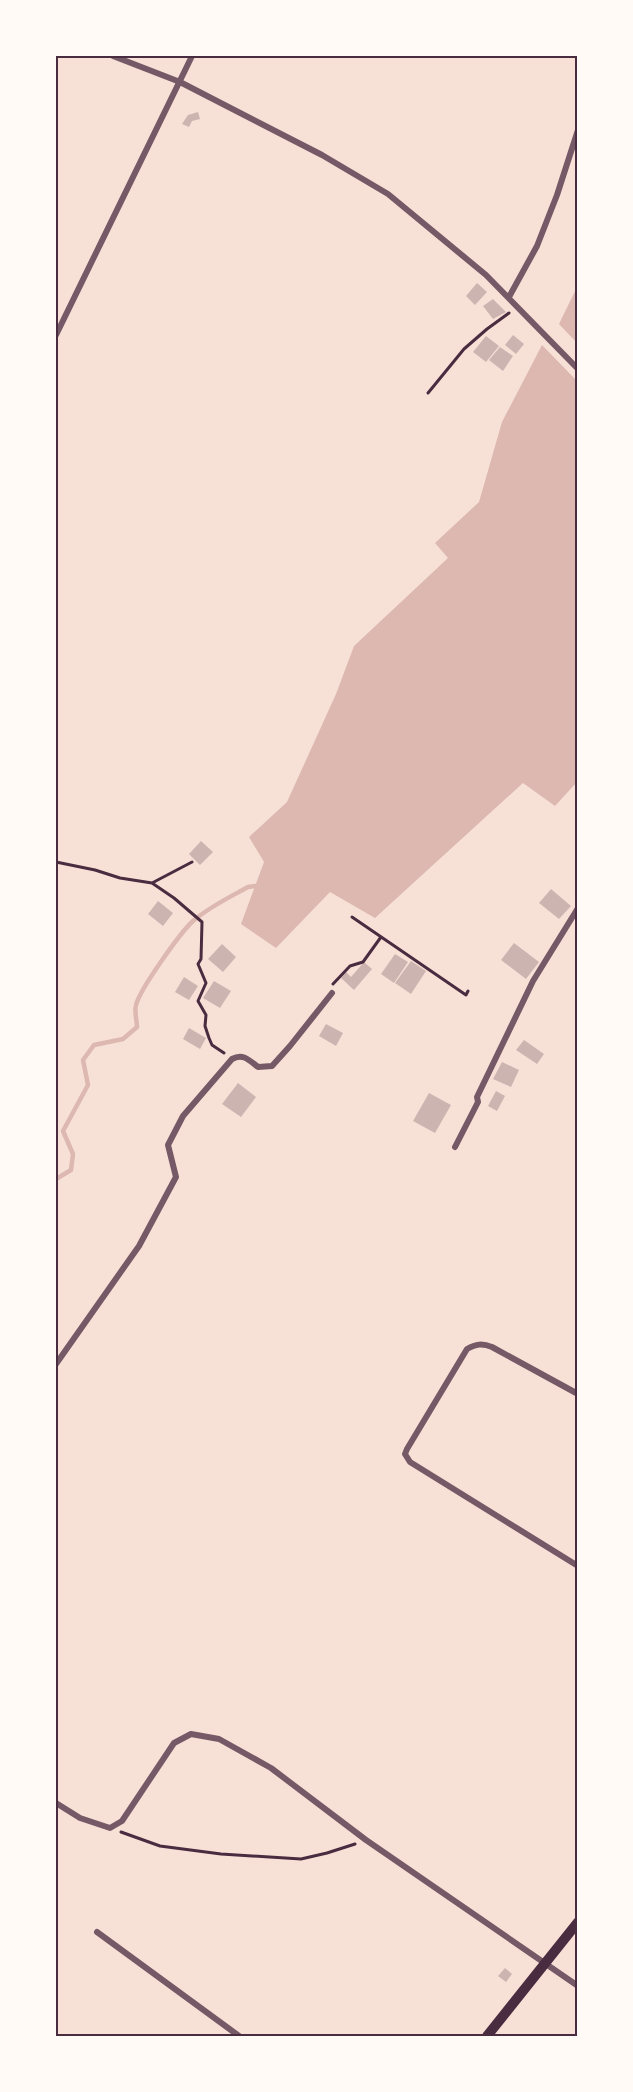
<svg xmlns="http://www.w3.org/2000/svg" width="633" height="2092" viewBox="0 0 633 2092" font-family="Barlow,sans-serif">
  <style>
    .water { fill: #dcb8b0 }
    .lines { fill: none; stroke-linecap: round; stroke-linejoin: round }
    .stream { stroke: #dcb8b0; stroke-width: 4.5 }
    .building { fill: #ccb4b1 }
    .path { stroke: #4a2c40; stroke-width: 3 }
    .minor { stroke: #755966; stroke-width: 6 }
    .primary { stroke: #4a2c40; stroke-width: 10 }
    .neatline { fill: none; stroke: #4a2c40; stroke-width: 2 }
  </style>
  <rect width="100%" height="100%" fill="#f7e1d7"/>
  <path class="water" d="M577,287V343L559,324Z
    M542,345L577,381V782L555,806L523,783L375,918L330,892L276,948L241,924L264,862L249,837L287,802L336,694L354,646L448,558L435,543L479,502L502,422Z"/>
  <g class="lines">
    <path class="stream" d="M56,1179L71,1170L73,1154L63,1131L88,1085L83,1060L94,1045L123,1039L137,1027C137,1020 134,1012 136,1005C140,989 180,933 193,921C209,907 230,897 248,887L255,886"/>
  </g>
  <path class="building" d="M198,112L200,119L192,121L189,127L182,124L188,115Z
    M477,283L487,292L475,305L466,296Z
    M493,299L506,312L493,319L483,306Z
    M513,335L524,344L516,354L505,345Z
    M486,336L499,346L486,362L473,352Z
    M500,347L513,356L503,371L489,360Z
    M201,841L213,852L200,865L189,854Z
    M551,889L571,906L559,919L539,903Z
    M158,901L173,913L163,926L148,914Z
    M514,943L539,962L526,979L501,960Z
    M222,944L236,957L223,972L208,959Z
    M395,954L408,962L394,983L381,974Z
    M411,961L426,971L411,994L395,983Z
    M364,962L372,969L354,990L341,978L346,972L351,977Z
    M184,977L198,986L189,1000L175,992Z
    M214,981L231,991L220,1008L203,998Z
    M326,1024L343,1033L336,1046L319,1036Z
    M189,1028L206,1038L200,1049L183,1039Z
    M524,1040L544,1054L537,1064L516,1050Z
    M502,1062L519,1070L511,1087L493,1079Z
    M238,1083L256,1097L241,1117L222,1104Z
    M496,1091L505,1096L497,1111L488,1106Z
    M429,1093L451,1105L435,1133L413,1121Z
    M505,1968L512,1974L506,1982L498,1976Z"/>
  <g class="lines">
    <path class="path" d="M428,393L464,349L487,329L509,313
      M56,862L95,870L120,878L152,883L174,898L202,922L201,959L198,964L206,983L198,1001L206,1015L205,1026L209,1038L212,1045L224,1053
      M152,883L192,862
      M352,917L466,995L468,991
      M333,984L350,966L363,962L381,937
      M121,1832L160,1846L221,1854L301,1859L327,1853L355,1844"/>
    <path class="minor" d="M113,56L180,82L322,155L388,194L486,275L578,369
      M509,297L537,246L557,195L578,130
      M56,335L192,56
      M455,1147L478,1102L477,1097L533,981L578,908
      M56,1364L139,1246L176,1177L168,1145L183,1116L232,1059C243,1053 249,1060 258,1067L272,1066L290,1046L332,993
      M578,1394L492,1347C482,1343 476,1344 467,1349L407,1449L405,1454L410,1462L578,1566
      M56,1803L80,1818L110,1828L122,1821L174,1743L191,1734L219,1739L271,1768L366,1840L578,1986
      M97,1932L239,2036"/>
    <path class="primary" d="M487,2036L578,1922"/>
  </g>
  <rect width="633" height="2092" fill="none" stroke="#fffaf5" stroke-width="114"/>
  <rect x="57" y="57" width="519" height="1978" class="neatline"/>
</svg>
